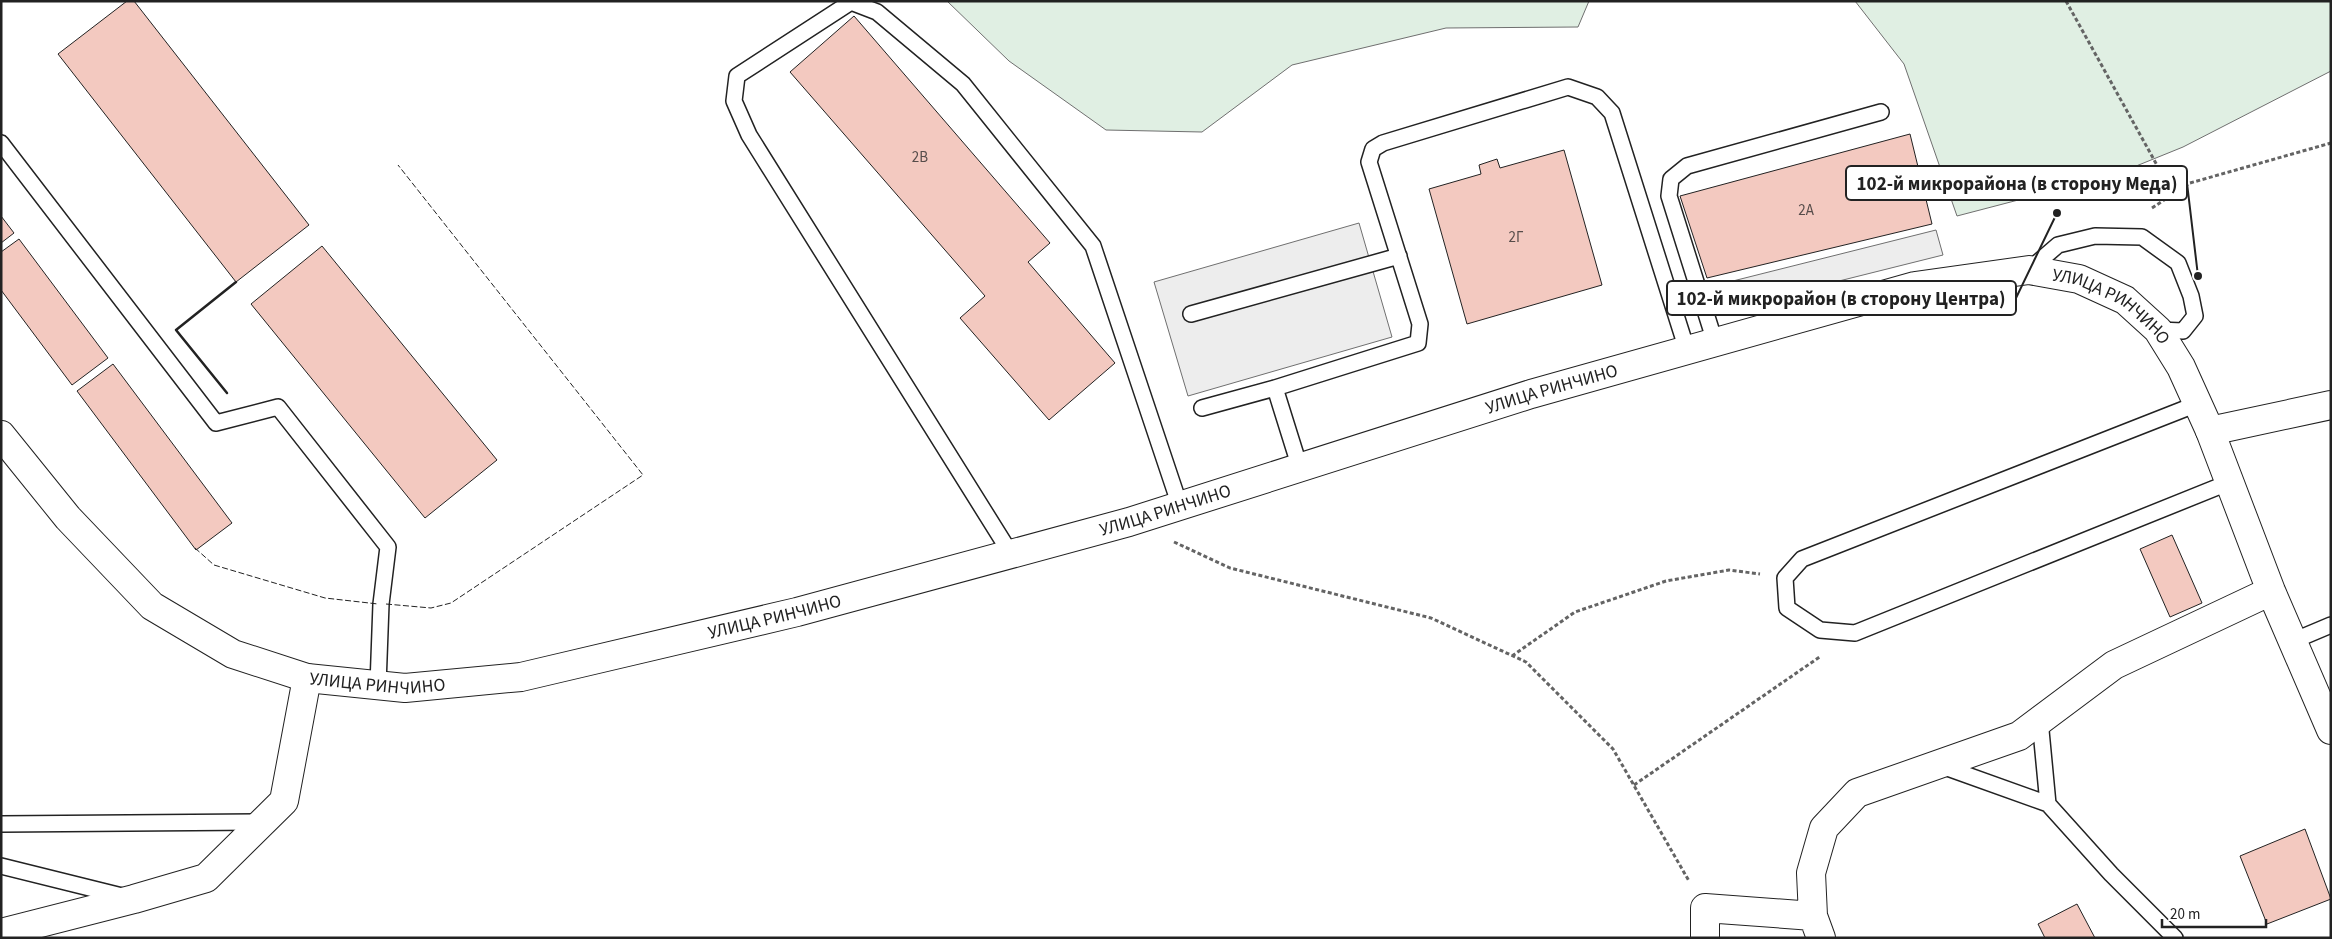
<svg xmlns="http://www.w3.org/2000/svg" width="2332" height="939" viewBox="0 0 2332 939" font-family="'Source Sans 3',sans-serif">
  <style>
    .green { fill: #e0efe3; stroke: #6f6f6f }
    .parking { fill: #ededed; stroke: #6f6f6f }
    .building { fill: #f3c9c0; stroke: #222 }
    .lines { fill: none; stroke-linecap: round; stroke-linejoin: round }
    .service-casing { stroke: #222; stroke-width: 18 }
    .minor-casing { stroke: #222; stroke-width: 30 }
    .tertiary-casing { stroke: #222; stroke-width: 30 }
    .path { stroke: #646464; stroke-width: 3; stroke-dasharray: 4 2.5; stroke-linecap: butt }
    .service { stroke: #fff; stroke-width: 15 }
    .minor { stroke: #fff; stroke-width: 28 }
    .tertiary { stroke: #fff; stroke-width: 28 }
    .fence { stroke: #222; stroke-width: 1; stroke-dasharray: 6 2.5; stroke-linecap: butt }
    .wall { stroke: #222; stroke-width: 2.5 }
    .labels { text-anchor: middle; stroke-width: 4; stroke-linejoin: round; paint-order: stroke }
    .number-label { font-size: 15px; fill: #564c4a }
    .street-label { font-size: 18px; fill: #222; stroke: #fff }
    .leader { fill: none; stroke: #222; stroke-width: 2 }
    .callout-dot { fill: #222; stroke: #fff; stroke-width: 2 }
    .callout { fill: #fff; stroke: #222; stroke-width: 2 }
    .callout-label { font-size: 19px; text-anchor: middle; font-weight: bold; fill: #222 }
  </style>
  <rect width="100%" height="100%" fill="#fff"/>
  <path class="green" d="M947,1H1589L1578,27L1446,28L1292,65L1202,132L1106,130L1009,61Z
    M1855,1H2331V71L2183,147L2114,175L1957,216L1904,64Z"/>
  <path class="parking" d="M1359,223L1392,337L1188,396L1154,282Z
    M1936,230L1943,255L1715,312L1709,287Z"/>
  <path class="building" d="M127,1H134L309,225L236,282L58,54Z
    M854,16L1050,243L1028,262L1115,363L1049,420L960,318L985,296L790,72Z
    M1910,134L1932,224L1707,278L1680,196Z
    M1564,150L1602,285L1467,324L1429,189L1481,174L1479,165L1497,159L1500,168Z
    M1,216L14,233L1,243Z
    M19,239L108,358L72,385L1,290V252Z
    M322,246L497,460L425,518L251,304Z
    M113,364L232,523L196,550L77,391Z
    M2172,535L2202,603L2170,617L2140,549Z
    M2305,829L2331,899L2267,924L2240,856Z
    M2077,904L2095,938H2045L2038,924Z"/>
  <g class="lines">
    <defs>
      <path id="service" d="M1,143L216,423L278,407L388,547L381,604L378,685
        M2029,270L2058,245L2095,236L2142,237L2178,263L2191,296L2195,316L2183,331L2158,330
        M1191,314L1399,256
        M1715,342L1669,196L1671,179L1687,166L1881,112
        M2197,404L1802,559L1785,578L1787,608L1820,630L1855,633L2230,482
        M1202,408L1275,388
        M1300,468L1275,388L1418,343L1420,324L1369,162L1373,149L1383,143L1568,87L1597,97L1612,113L1687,350
        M1011,554L749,135L734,101L737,76L851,2L877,12L963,84L1093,246L1180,506
        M2293,641L2331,625
        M2040,720L2048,804L2111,874L2175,938
        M1939,765L2048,804
        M1,824L262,822
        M1,866L126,897"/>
      <path id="minor" d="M2210,431L2271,591L2331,730
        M1,933L134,899L206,878L284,801L307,678
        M1705,938V908L1813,916
        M1821,938L1813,916L1811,873L1824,828L1857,793L2019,736L2114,665L2271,591"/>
      <g id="tertiary">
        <path id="s1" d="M1,435L68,518L152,606L233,654L307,678L405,688L521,677L797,612L1129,522L1531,394L1915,286L2029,270L2079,279L2125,300L2158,330L2181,367L2210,431L2331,405"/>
      </g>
    </defs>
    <use href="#service" class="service-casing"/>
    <use href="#minor" class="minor-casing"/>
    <use href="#tertiary" class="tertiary-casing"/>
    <path class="path" d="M2066,1L2173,194
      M2152,208L2190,183L2331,143
      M1174,542L1230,568L1431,618L1526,662L1613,749L1689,881
      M1512,656L1575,612L1666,581L1729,570L1760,574
      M1634,785L1821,656"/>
    <use href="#service" class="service"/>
    <use href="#minor" class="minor"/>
    <use href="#tertiary" class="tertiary"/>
    <path class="fence" d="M195,548L214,565L325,598L378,604
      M386,604L431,608L451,603L643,475L398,165"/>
    <path class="wall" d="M227,393L176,330L236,282"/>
  </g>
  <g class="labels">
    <g class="number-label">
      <text x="920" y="162">2В</text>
      <text x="1806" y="215">2А</text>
      <text x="1516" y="242">2Г</text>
    </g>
    <g class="street-label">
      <text dy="6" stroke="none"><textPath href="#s1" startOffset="2271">УЛИЦА РИНЧИНО</textPath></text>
      <text dy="6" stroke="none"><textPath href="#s1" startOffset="1686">УЛИЦА РИНЧИНО</textPath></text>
      <text dy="6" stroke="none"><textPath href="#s1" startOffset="1281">УЛИЦА РИНЧИНО</textPath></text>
      <text dy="6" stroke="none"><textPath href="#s1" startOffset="876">УЛИЦА РИНЧИНО</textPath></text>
      <text dy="6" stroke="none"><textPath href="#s1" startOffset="471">УЛИЦА РИНЧИНО</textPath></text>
    </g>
  </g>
  <path class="leader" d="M2198 276L2187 183M2057 213L2016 298"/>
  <g class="callout-dot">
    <circle cx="2198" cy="276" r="5"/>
    <circle cx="2057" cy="213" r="5"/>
  </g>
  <g class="callout">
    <rect x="1846" y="166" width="341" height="34" rx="5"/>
    <rect x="1667" y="281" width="349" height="34" rx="5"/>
  </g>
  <g class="callout-label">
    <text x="2017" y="190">102-й микрорайона (в сторону Меда)</text>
    <text x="1841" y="305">102-й микрорайон (в сторону Центра)</text>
  </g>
  <rect width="2332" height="939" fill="none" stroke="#222222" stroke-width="5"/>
  <path d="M2162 919v8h104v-8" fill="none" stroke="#222222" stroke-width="2.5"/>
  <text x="2170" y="919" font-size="15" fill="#222222" stroke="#ffffff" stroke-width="4" paint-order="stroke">20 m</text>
</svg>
